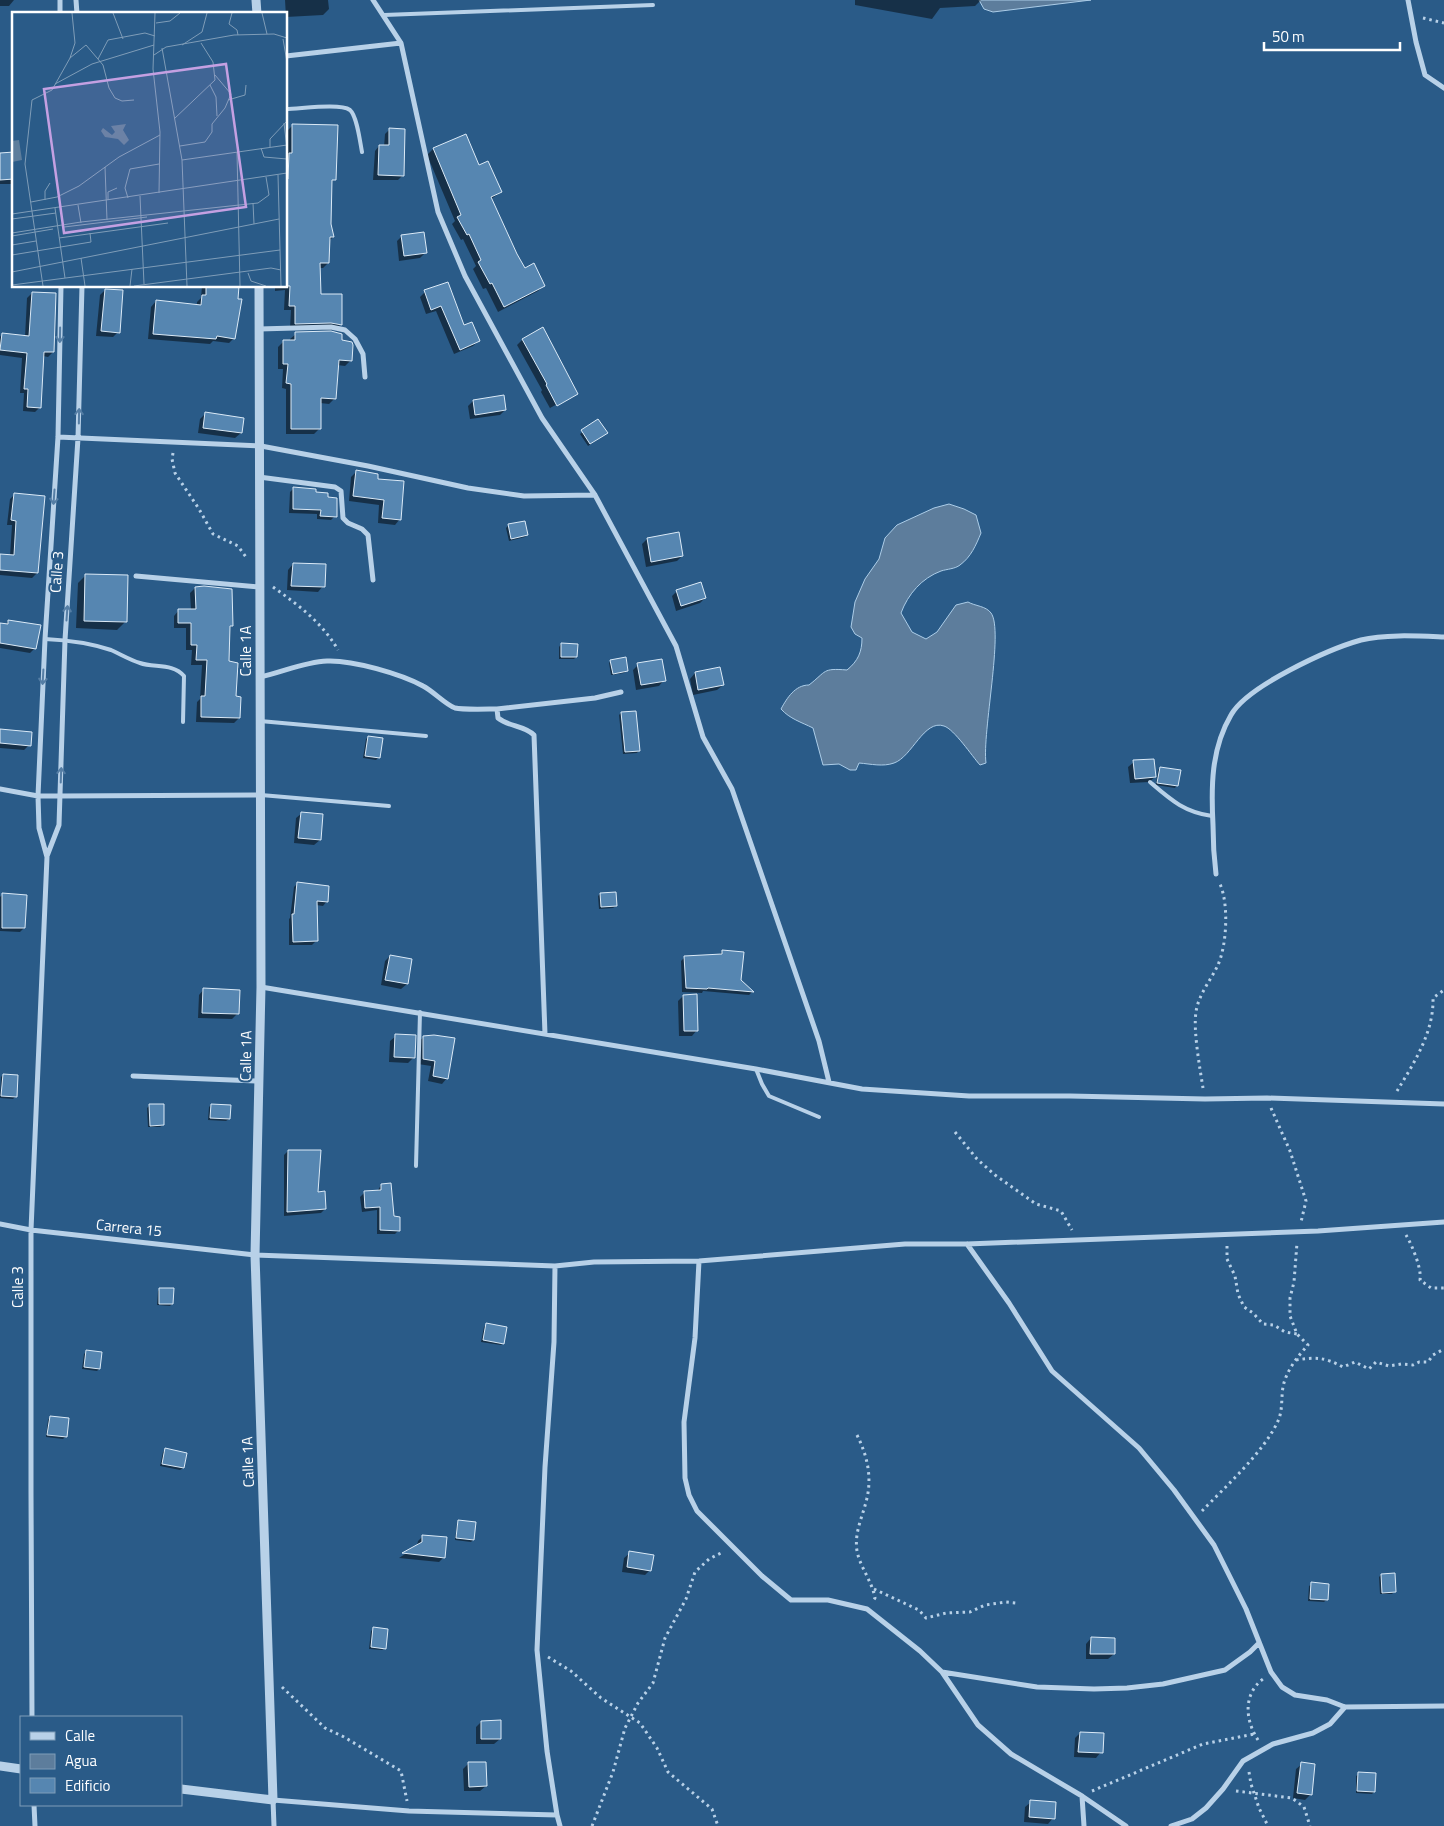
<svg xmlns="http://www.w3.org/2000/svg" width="1444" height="1826" viewBox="0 0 1444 1826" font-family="'Titillium Web',sans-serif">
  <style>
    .water { fill: #5d7d9c; stroke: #accde8 }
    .shadow { fill: #0007 }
    .building { fill: #5686b1; stroke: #dbeaf7 }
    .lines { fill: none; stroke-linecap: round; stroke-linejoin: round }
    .path { stroke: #b8d1e8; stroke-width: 3; stroke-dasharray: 2.5 4; stroke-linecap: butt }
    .service { stroke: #b8d1e8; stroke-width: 4 }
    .minor { stroke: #b8d1e8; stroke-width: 5 }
    .tertiary { stroke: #b8d1e8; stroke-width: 9 }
    .oneway { stroke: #557ea5 }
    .labels { text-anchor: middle; stroke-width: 4; stroke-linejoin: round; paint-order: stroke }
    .street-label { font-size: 15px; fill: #fff; stroke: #2a5b88 }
    .inset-road { fill: none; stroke: #7f9db8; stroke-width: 1 }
    .view { fill: #c4a0e2; fill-opacity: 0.15; stroke: #c4a0e2; stroke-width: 2.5 }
    .inset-edge { fill: none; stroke: #fff; stroke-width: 2.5 }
  </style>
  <rect width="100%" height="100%" fill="#2a5b88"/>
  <path class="water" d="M979,0H1091L993,12L984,9Z
    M949,504L964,509L976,515L981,533C976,545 971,557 960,565C955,569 947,569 941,571C922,578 908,594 901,613L912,632L926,639L937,632L956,605L968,602C975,606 986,606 991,613C1004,630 982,733 986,763L980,765C972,756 954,729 944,726C924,719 912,757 894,763C883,767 871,764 859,763L856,770H850L839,764L823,765L813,728C801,722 790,719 781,709C787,698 795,685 809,685C827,671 822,668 847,670C858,661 862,652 862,638L855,634L851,627L855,602L865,579L879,559L885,538L897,525L934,508Z"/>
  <path class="shadow" d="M0,0H14L9,6H0Z
    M285,0H328L329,9L323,15L286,17Z
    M855,0H981L975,6L940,8L932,19L855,5Z
    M292,126L334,179L330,183L329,224L333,237L329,241L328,263L323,268H319L320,295L341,324L335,330L290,328L291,310H284L285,290L275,291V286H286L287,131Z
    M389,130L402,176L398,180H373L375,151L379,146L384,147L385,134Z
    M465,135L478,166L501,192L491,199L524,269L544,285L538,291L498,312L486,288L483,289L473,269L476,266L463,239L461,240L452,224L455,221L427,155L433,149Z
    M0,154H14V184H0Z
    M402,236L425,253L420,258L399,261L397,241Z
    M447,283L463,327L478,341L473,346L454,354L436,311L426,314L420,297L425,292Z
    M202,286H238L234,338L229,343L213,341L210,344L148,339L151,307L156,301L197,306V302L201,298Z
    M105,290L118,332L113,337L96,336L100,295Z
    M32,293L53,352L48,357L43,356L40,407L35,412L23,411L24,393H20L22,358L0,355V337L2,334L25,337L27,298Z
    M542,329L576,394L572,398V396L550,408L551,410L541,392L542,390L517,345L522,340Z
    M296,334L340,341L351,360L345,366L337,365L334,399L329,404L320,403V428L314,434H286V389L282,388L283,369H278V347L284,341H290V339Z
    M473,401L505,410L500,415L470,419L468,406Z
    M205,414L241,433L235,438L198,433L200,419Z
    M598,420L604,435L588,446L580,434Z
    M356,472L376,480L400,519L395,525L378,523L379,505L349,501L351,477Z
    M294,488L335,516L331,520L317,519V514L289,513L290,492Z
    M15,494L43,497L37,573L32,578L0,575V555L10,556L12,525H7L10,499Z
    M508,526L527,535L525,537L509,541L506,528Z
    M678,533L682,556L677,561L646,567L642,544L647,539Z
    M293,564L323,586L318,592L287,590L288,570Z
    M86,575L126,621L117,630L76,628L78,583Z
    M195,588L232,626L229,628L228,662L239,718L234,723L196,722L197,702L200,699L202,665H191L192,650H186V628H174V616L179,610H191L190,593Z
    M677,591L705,598L700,603L676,611L672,596Z
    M9,621L35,648L30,653L0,648V624L5,625Z
    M561,644L576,657L574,659H559V647Z
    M611,661L627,670L624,673L611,675L609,663Z
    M638,665L664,680L659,686L636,690L633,670Z
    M719,668L723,685L717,690L693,695L690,679L695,673Z
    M621,713L639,750L637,753L623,754L619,715Z
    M0,730L29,745L24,750L0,748Z
    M368,737L379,757L376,760L363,758L366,739Z
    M1134,762L1155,777L1149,782L1130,783L1128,767Z
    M1160,768L1177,785L1175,788L1156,785L1158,770Z
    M302,813L320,840L314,845L294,843L296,818Z
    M298,883L327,901L323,906L316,905V941L312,945H289V919L290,918L294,887Z
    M600,894L616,906L613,908L599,909L598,896Z
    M2,895L24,928L20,932L0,931V897Z
    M723,951L740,980L752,992L749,995L703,991L702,993L682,992L681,961L685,957L719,955Z
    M390,956L407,984L401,989L381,985L385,961Z
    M204,989L237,1014L232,1019L198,1018L199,995Z
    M683,996L697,1030L692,1036H679L678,1001Z
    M396,1036L414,1057L408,1063L389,1062L390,1041Z
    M424,1037L447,1078L442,1084L428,1081L431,1066L418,1064V1042Z
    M3,1075L16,1096L13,1099L0,1098L1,1077Z
    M150,1105L163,1125L160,1127H148L147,1108Z
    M211,1105L229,1119L226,1121L208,1120L209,1107Z
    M288,1151L317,1193L325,1209L321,1213L284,1216V1155Z
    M381,1185L399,1230L395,1234H377V1210L362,1212L360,1197L365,1192H377Z
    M160,1289L172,1304L170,1306L157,1305L158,1291Z
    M486,1325L503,1343L501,1345L481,1342L484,1327Z
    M86,1352L99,1369L97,1371L82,1369L84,1354Z
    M50,1417L66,1436L63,1439L46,1437L48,1420Z
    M166,1450L186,1454L183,1468L180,1470L160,1466L163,1452Z
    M459,1521L473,1540L471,1542L455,1540L457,1524Z
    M423,1536L444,1557L439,1562L399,1558L417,1546L418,1541Z
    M630,1553L650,1570L645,1575L622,1572L624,1558Z
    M1381,1575L1394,1592L1392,1594H1380L1379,1577Z
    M1312,1584L1327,1599L1324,1602L1308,1601L1309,1586Z
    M373,1629L385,1648L382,1650L369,1649L371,1631Z
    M1091,1638L1114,1654L1108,1659H1086V1644Z
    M481,1722L500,1739L494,1744H476V1727Z
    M1080,1733L1101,1752L1096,1758L1074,1757L1075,1738Z
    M469,1763L486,1786L480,1791H464L463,1769Z
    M1302,1764L1310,1795L1305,1800L1293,1798L1296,1769Z
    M1359,1774L1374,1792L1372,1794L1356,1793V1776Z
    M1031,1802L1053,1818L1048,1824L1024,1822L1025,1807Z"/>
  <path class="building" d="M292,124L338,125L336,180H332L331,224L334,237H330L329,263H320L321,294H342V325L331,323L295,324V306H289L290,286H286V179H288L289,153H292Z
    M389,128L405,129L404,176L378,175L379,145H389Z
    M466,134L479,165L488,161L502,192L491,197L517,254L525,268L534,263L545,286L504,307L492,283L490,284L478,262L481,260L469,234L467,235L457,217L461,215L433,148Z
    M14,152V179L0,180V153Z
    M424,232L427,253L404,256L401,235Z
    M448,282L464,325L472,322L480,341L460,350L441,306L431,310L424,290Z
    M206,286H239L238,299H242L235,339L217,336L216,339L153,334L156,300L201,305L202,295H206Z
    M105,289L123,290L120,333L101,331Z
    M32,292L56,293L54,352H44L41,408L27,407L28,389H24L27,353L0,350L2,333L29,336Z
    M543,327L578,394L557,406L546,385L547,384L522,339Z
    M331,331L342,334V340L352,342L353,345L352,361L339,360L336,399L321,398V429H291V384L286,383L288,364H283V340H295V332Z
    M504,395L506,410L475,415L473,400Z
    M205,412L244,418L242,433L203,428Z
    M598,419L608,433L590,444L581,430Z
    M356,470L378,474V479L404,481L401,520L382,518L384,500L353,496Z
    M293,487L316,489V492L328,493V497L337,498V517L320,516L321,510L293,509Z
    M14,493L45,496L38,573L0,570V554L14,555L16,521L11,520Z
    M525,521L528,535L511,539L508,524Z
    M679,532L683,556L651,562L647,538Z
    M293,563L326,564L325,587L291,586Z
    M85,574L128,575L127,622L84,621Z
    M701,582L706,598L681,606L676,590Z
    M204,586L232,589L233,626H230L229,661L238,663L236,696L241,697L240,718L201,717V696H205L207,660H196L197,645H191V623H178V609H196L195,587Z
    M8,620L41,625L36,649L0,643V623L8,624Z
    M561,643L578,644L577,657H561Z
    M626,657L628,671L613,674L610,660Z
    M662,659L666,681L641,685L637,663Z
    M720,667L724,685L698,690L695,672Z
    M636,711L640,751L625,752L621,712Z
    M0,729L32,732L31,746L0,743Z
    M368,736L383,738L380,758L365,756Z
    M1154,759L1156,777L1135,779L1133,760Z
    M1160,767L1181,770L1178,786L1157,783Z
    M301,812L323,814L321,840L298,838Z
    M297,882L329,886L328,902L317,901L318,941L293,942L292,914H294Z
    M616,892L617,906L601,907L600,893Z
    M2,893L27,895L25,928H2Z
    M722,950L744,952L741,980L754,992L708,988L707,989L686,988L684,956L722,954Z
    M390,955L412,959L408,984L385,980Z
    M203,988L240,990L239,1014L202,1013Z
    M697,994L698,1031H684L683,995Z
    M395,1034L416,1035L415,1058L394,1057Z
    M434,1035L455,1038L448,1079L433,1076L435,1061L423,1059V1036Z
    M3,1074L18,1075L17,1097L1,1096Z
    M149,1104H164V1125L150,1126Z
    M211,1104L231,1105L230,1119L210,1118Z
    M288,1150H321L318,1192L325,1191L326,1209L287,1212Z
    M391,1183L394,1216L400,1217V1231L380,1230V1207L365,1208L364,1191L381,1190V1184Z
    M159,1288H174L173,1304H159Z
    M486,1323L507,1327L504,1344L483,1340Z
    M86,1350L102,1352L100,1369L84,1367Z
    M50,1416L69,1418L67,1437L47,1435Z
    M165,1448L187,1453L184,1468L162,1464Z
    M458,1520L476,1522L474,1540L456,1538Z
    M422,1535L447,1537L445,1558L402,1553L422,1542Z
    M629,1551L654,1555L651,1571L627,1567Z
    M1395,1573L1396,1592L1382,1593L1381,1574Z
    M1311,1582L1329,1584L1328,1600L1310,1599Z
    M373,1627L388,1629L386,1649L371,1647Z
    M1091,1637L1115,1638V1654H1090Z
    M501,1720V1739H481V1721Z
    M1080,1732L1104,1733L1103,1753L1078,1752Z
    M468,1762H486L487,1786L469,1787Z
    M1301,1762L1315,1764L1312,1795L1297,1793Z
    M1358,1772L1376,1773L1375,1792L1357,1791Z
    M1030,1800L1056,1802L1055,1819L1029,1817Z"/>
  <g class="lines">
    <path class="path" d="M1423,18L1444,23
      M173,453L172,459L175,473L199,509L213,534L238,546L246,557
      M273,587C298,605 322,622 338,650
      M1203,1088C1200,1069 1193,1030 1196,1012C1198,996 1210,981 1217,967C1227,947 1229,904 1220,884
      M1397,1091C1414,1063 1434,1032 1433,998L1444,990
      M1271,1108L1290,1151L1306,1201L1301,1222
      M955,1132L977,1159L995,1175L1036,1204L1061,1211L1072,1230
      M1406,1235C1412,1245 1422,1269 1420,1280L1431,1288H1444
      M1227,1246V1259L1235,1276L1238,1294L1244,1307L1253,1313L1263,1324L1274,1325L1285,1332L1297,1334
      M1296,1360C1317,1357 1324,1357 1343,1367L1355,1362L1369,1369L1376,1362L1389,1366L1401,1364L1413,1365L1419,1362H1428L1433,1355L1444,1349
      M857,1435C867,1455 872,1476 867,1498C863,1516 854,1532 857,1551C860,1567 872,1581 875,1598L873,1601
      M1202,1511C1226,1486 1264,1452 1278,1421C1283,1410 1281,1398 1283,1387C1286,1371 1298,1356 1308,1345L1297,1334L1290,1316V1298L1294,1282L1297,1243
      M874,1589L919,1610L926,1618L946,1613L970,1612L985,1605L1006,1602L1016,1603
      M548,1657L571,1671L601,1698L640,1723L657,1748L668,1772L712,1809L718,1826
      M282,1687L325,1728L344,1737L401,1771L407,1801
      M1258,1740C1245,1720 1243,1694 1263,1679
      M1249,1772L1251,1784L1259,1808L1268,1826
      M1092,1791L1203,1744L1254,1734
      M1236,1791L1292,1798L1304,1807L1310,1826
      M592,1826L613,1772L625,1728L638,1703L653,1683L665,1638L686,1599L695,1572L709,1559L723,1552"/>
    <path class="service" d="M384,15L653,5
      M286,109C300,109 340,103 350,110C357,116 360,142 362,152
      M45,639C66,640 90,643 111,650C120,654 130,660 140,663C154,668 173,663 184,676L183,722
      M260,721L426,736
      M1150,782C1171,800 1184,812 1212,816
      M261,795L389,806
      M756,1069L762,1084L769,1096L819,1117
      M416,1166L420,1012"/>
    <path class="minor" d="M60,0V14
      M76,0L77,14
      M373,0L401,43L438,212L465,276L542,418L595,495L676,646L703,737L732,789L819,1041L829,1082
      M1408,0L1416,42L1425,75L1444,88
      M286,56L401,43
      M259,329L331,327L345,330L355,339L363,354L365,377
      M58,437L261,446L368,466L468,488L524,496L595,495
      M259,477L335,487L341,491L343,518L348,523L362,529L368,535L373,580
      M136,576L260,587
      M260,677C283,672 304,662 327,661C353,660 401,674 423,686C433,691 446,705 455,708C463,710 488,709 497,709L498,718C509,727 524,725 534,735L545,1034
      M497,709L595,698L621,692
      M0,789L38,796H60L261,795
      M47,856L59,825L65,640L78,438L82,286
      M1216,874C1214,858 1213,842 1213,825C1211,787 1211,749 1231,715C1247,686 1329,649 1361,640C1385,634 1419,636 1444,637
      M261,987L756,1069L862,1089L969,1096H1070L1205,1099L1267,1098L1444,1104
      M133,1076L259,1081
      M0,1224L31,1230L255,1255L555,1266L594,1262L699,1261L905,1244H967L1318,1231L1444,1222
      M967,1244L1009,1303L1052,1371L1139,1448L1174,1490L1214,1545L1246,1609L1271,1672L1282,1687L1295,1695L1327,1700L1345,1707L1444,1706
      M699,1261L695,1338L684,1422L685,1478L689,1495L697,1511L762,1576L791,1600H828L867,1609L920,1651L942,1672L978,1725L1011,1754L1082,1796L1126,1826
      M555,1266L554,1342L545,1467L537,1650L547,1751L557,1815L560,1826
      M942,1672L1037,1687L1094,1689L1127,1688L1163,1684L1225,1670L1250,1652L1259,1643
      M32,1717L31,1492V1230L47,857L39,828L38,796L45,639L58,437L61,286
      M1082,1796L1084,1826
      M34,1805L35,1826
      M274,1826L273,1800L409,1811L557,1815
      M1171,1826L1192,1819L1206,1808L1223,1789L1243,1761L1273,1744L1313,1733L1330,1724L1345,1707"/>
    <path class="tertiary" d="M256,0L257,14
      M0,1766L21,1769
      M181,1789L273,1800L255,1255L261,987L259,286"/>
  </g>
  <defs><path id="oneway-shaft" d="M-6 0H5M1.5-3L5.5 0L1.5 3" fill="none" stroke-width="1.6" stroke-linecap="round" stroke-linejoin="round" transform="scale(1.25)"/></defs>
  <g class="oneway">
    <use href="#oneway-shaft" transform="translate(60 335) rotate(91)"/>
    <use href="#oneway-shaft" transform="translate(79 416) rotate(-89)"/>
    <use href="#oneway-shaft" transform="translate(54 497) rotate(94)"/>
    <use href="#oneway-shaft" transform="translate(67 613) rotate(-86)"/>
    <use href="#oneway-shaft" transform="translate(43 677) rotate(93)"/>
    <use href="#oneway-shaft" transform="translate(61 775) rotate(-88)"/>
  </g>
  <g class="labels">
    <g class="street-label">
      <text transform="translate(57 572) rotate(-86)" y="5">Calle 3</text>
      <text transform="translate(246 651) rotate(-90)" y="5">Calle 1A</text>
      <text transform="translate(246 1056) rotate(-89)" y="5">Calle 1A</text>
      <text transform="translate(129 1228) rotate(6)" y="5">Carrera 15</text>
      <text transform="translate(18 1287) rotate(-90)" y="5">Calle 3</text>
      <text transform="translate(248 1462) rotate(-92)" y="5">Calle 1A</text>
    </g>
  </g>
  <g transform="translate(12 12)">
    <rect width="275" height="275" fill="#2a5b88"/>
    <path d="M114,112L111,118L117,128L112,133L106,127L93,125L89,119L91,116L100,123L103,120L99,114ZM7,128L10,148L0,150V129Z" fill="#5d7d9c"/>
    <path class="inset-road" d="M101,1L111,27M143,1L141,57L148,120L147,181M220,1L217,12L225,18L226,23M250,1L255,22M144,11L158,9L168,1M271,27L275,50M170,33L190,20L195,1M150,36L170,148L175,274M142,43L154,35L222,23L262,22L275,26M58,46L74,33L91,53L97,76L103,86L110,89L122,88M86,47L96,28L133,21L143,24M43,72L80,52L142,33M198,73L204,85L205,104M216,88L233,83L234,73M162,107L203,68L201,50L189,31M272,111L275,137M168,134L193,130L200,120V112L213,96L219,82L203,63M258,135V127L275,109M249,136L252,145L275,147M225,140L228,274M170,148L275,133M93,155L95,208M266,163L269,274M128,184L132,272M116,186L113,176L118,157L147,152M33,188V179L38,171M96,188V180L105,176M19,190L45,185L67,174L107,145L148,123M241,191L242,212M66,193L69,211M43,196L53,266M0,202L275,161M0,207L44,201M52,215L135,205M0,221L69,210L246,191L257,183L254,165M0,224L41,217M47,226L156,211M0,233L24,229M0,243L79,230L78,221M69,246L73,274M0,260L267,207M236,261L239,269L254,274M0,273L268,238M31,274L13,152L20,88L40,78L58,46L63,31L60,1M118,274L120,257M122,274L259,256L269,258"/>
    <path class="view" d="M214,52L234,195L52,221L32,77Z"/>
    <rect width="275" height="275" class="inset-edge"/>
  </g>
  <rect x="20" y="1716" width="162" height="90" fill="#2a5b88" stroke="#7f9db8"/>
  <rect x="30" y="1732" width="25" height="8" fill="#b8d1e8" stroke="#7f9db8"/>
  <text x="65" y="1741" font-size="15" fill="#ffffff">Calle</text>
  <rect x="30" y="1754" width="25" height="15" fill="#5d7d9c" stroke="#7f9db8"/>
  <text x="65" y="1766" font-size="15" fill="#ffffff">Agua</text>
  <rect x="30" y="1778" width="25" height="15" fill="#5686b1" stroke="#7f9db8"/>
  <text x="65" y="1791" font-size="15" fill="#ffffff">Edificio</text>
  <path d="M1264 42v8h136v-8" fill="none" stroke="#ffffff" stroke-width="2.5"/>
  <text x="1272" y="42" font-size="15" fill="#ffffff" stroke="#2a5b88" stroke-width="4" paint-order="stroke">50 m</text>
</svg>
